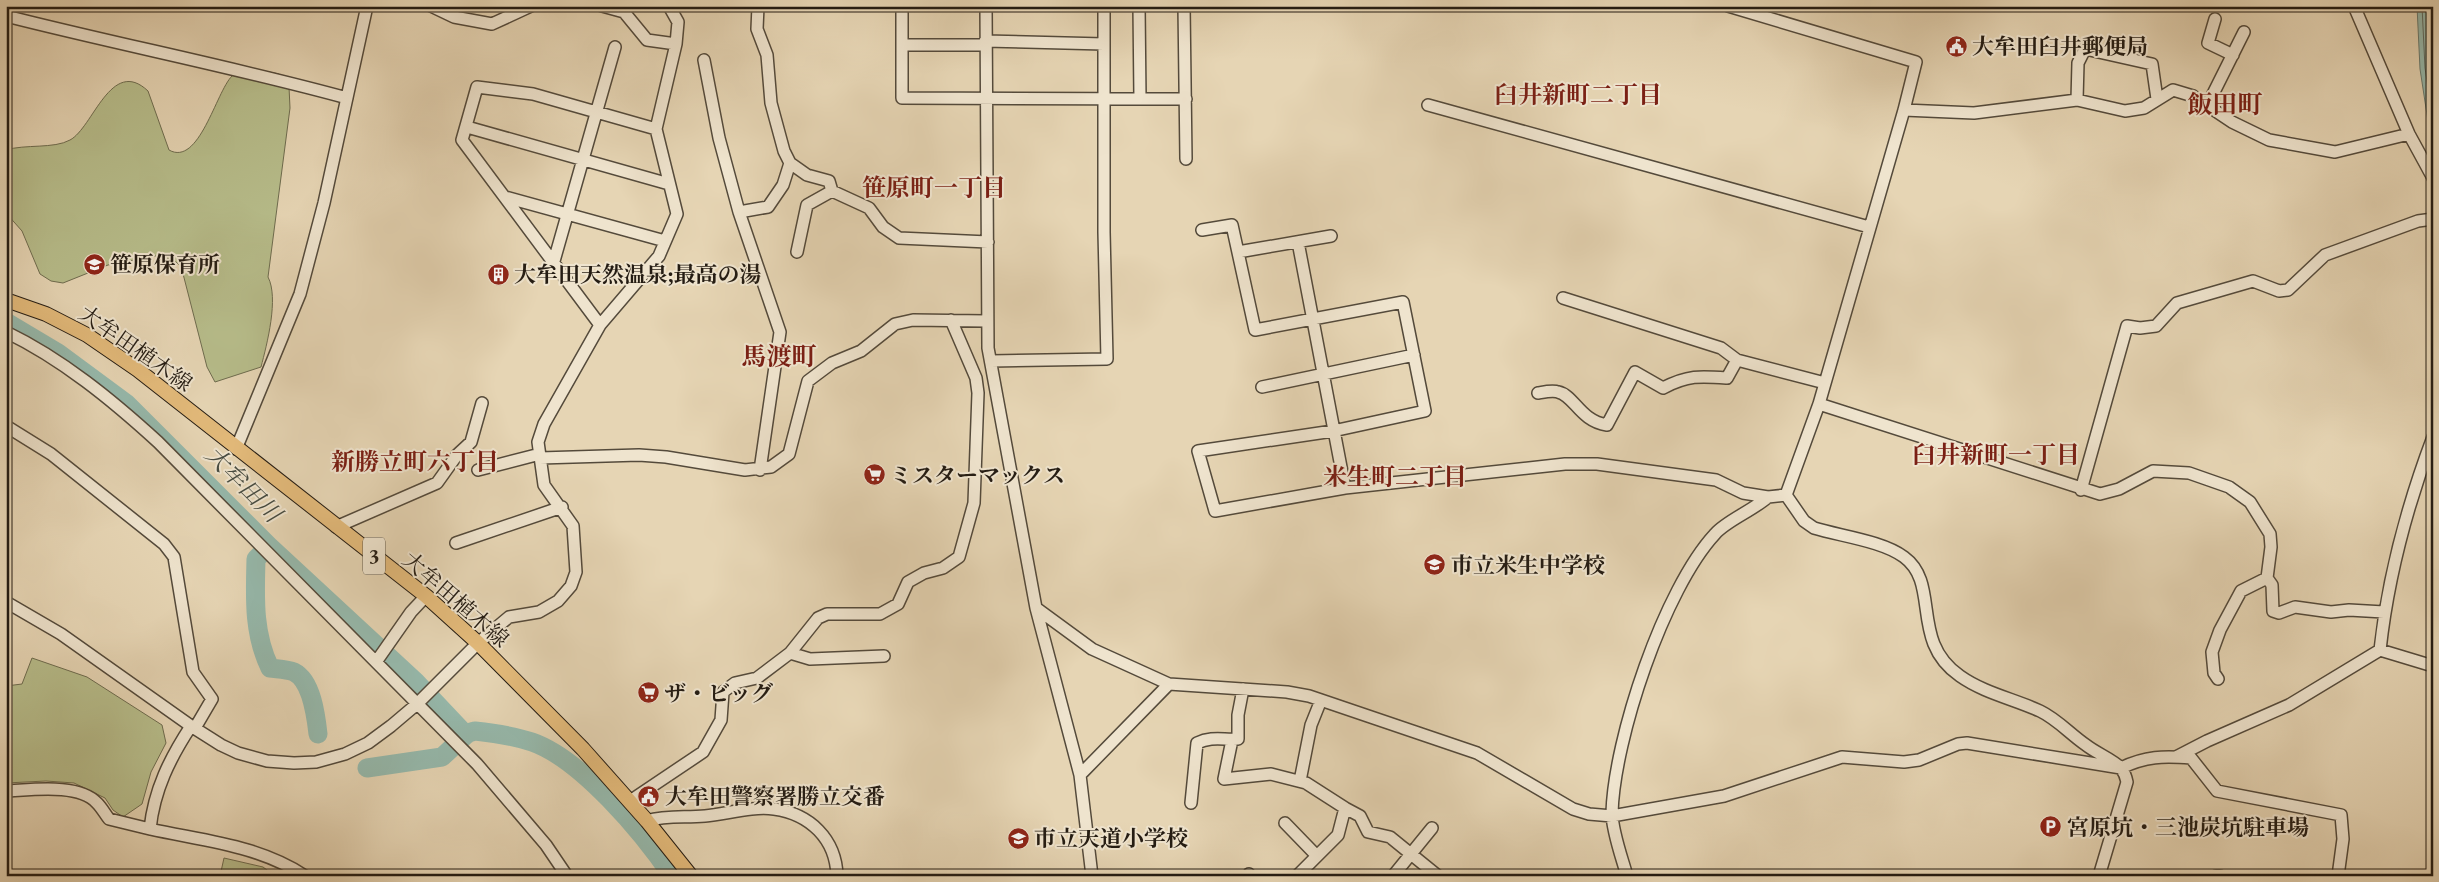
<svg xmlns="http://www.w3.org/2000/svg" width="2439" height="882" viewBox="0 0 2439 882" font-family="'EB Garamond','Noto Serif JP',serif">
  <style>
    .green { fill: #b7bd8b; stroke: #6e6c4f }
    .water { fill: #96b9ac; stroke: #687a6f }
    .lines { fill: none; stroke-linecap: round; stroke-linejoin: round }
    .shore { stroke: #5d6a60; stroke-width: 1 }
    .river { stroke: #96b9ac; stroke-width: 19 }
    .minor-casing { stroke: #544a3b; stroke-width: 14 }
    .major-casing { stroke: #241c13; stroke-width: 16 }
    .minor { stroke: #efe4ce; stroke-width: 11 }
    .major { stroke: #e3ba7a; stroke-width: 14 }
    .labels { text-anchor: middle; stroke-width: 4; stroke-linejoin: round; paint-order: stroke }
    .shield { fill: #efe4ce; stroke: #61584b; stroke-width: 1 }
    .shield-label { font-size: 21px; font-weight: bold; fill: #241c13 }
    .poi-label { font-size: 22px; font-weight: bold; fill: #241c13; stroke: #efe4ce; text-anchor: start }
    .street-label { font-size: 22px; fill: #241c13; stroke: #efe4ce }
    .neighbourhood-label { font-size: 24px; font-weight: bold; fill: #7a1f14; stroke: #efe4ce }
    .water-label { font-size: 24px; font-style: italic; fill: #464b41; stroke: #efe4ce }
    .quarter-label { font-size: 25px; font-weight: bold; fill: #7a1f14; stroke: #efe4ce }
  </style>
  <rect width="100%" height="100%" fill="#e6d5b4"/>
  <filter id="stains"><feTurbulence type="fractalNoise" baseFrequency=".004" numOctaves="4"/><feColorMatrix values="0 0 0 0 .2 0 0 0 0 .09 0 0 0 0 .02 0 0 0 .5 -.17"/></filter>
  <radialGradient id="worn" r=".72"><stop offset=".6" stop-color="#630" stop-opacity="0"/><stop offset="1" stop-color="#630" stop-opacity=".3"/></radialGradient>
  <path class="green" d="M245,67L279,74L289,87L290,108L268,277C279,298 267,344 261,367L215,382L207,367L181,266L172,259L155,256L108,265L63,283L51,281L40,274L22,231L6,213V150C25,144 54,149 70,140C93,128 111,56 148,91L169,150C199,167 216,92 232,76C235,72 241,70 245,67Z
    M32,658L87,677L162,725L166,743L151,772L142,804L123,817L113,810L105,798L74,783L46,781L6,783V686L22,684Z
    M224,858L263,867L275,876H220Z"/>
  <path class="water" d="M2417,6H2433V154L2420,69Z"/>
  <g class="lines">
    <path class="shore" d="M2422,6L2425,68L2433,122
      M2428,6L2433,79"/>
    <path class="river" d="M6,322L58,353L127,404L269,546L256,559C255,597 253,633 270,668C277,669 287,669 294,672C312,681 316,716 318,734
      M269,546L416,682L466,735
      M367,768L442,757L468,733L475,731C494,733 514,736 532,742C581,759 643,833 672,876"/>
    <defs>
      <path id="minor" d="M431,6L454,17L492,24L531,6
        M602,6L624,12L647,40L676,44
        M758,6L757,29L767,55L771,103L784,151L790,163L807,175L829,181L832,191L869,208L883,227L899,238L988,242
        M902,6V98L1186,99
        M986,6L988,348L1036,608L1080,775L1092,876
        M1139,6L1140,99
        M1184,6L1186,159
        M1728,6L1916,62L1904,110L1819,404L1786,495
        M2354,6L2409,134L2433,178
        M6,16C120,45 234,67 347,98
        M2215,19L2208,43L2233,55
        M985,41L1104,44
        M902,45H985
        M704,60L719,138L739,212L780,332L760,470
        M2077,100L2078,63L2085,49L2152,64L2157,99
        M1428,105L1869,227
        M2207,106L2244,32
        M1904,110L1974,113L2077,100L2125,111L2144,108L2173,90L2193,96L2232,122L2269,140L2335,152L2409,134
        M467,127L669,184
        M505,197L665,241
        M739,212L768,207L783,185L790,163
        M1202,230L1232,225L1255,330L1403,302L1425,411L1333,431L1198,451L1215,511L1345,488L1565,464H1597L1716,480L1743,493L1768,497L1786,495
        M1298,242L1345,488
        M797,252L807,205L832,191
        M1238,252L1331,236
        M554,261L615,47
        M1563,298L1721,348L1737,360L1825,383
        M600,325L462,140L477,87L533,94L656,129
        M6,332C62,359 112,400 158,442L477,764L546,845L567,876
        M991,361L1107,359L1104,232V6
        M1262,387L1414,355
        M1538,393C1544,392 1553,390 1558,392C1574,395 1580,421 1607,425L1635,372L1663,388C1688,375 1700,376 1727,378L1737,360
        M1819,404L2100,494L2119,489L2153,471L2189,473L2229,487L2250,502L2270,534L2271,547L2267,578L2272,585L2273,611L2279,613L2295,607L2331,612L2349,610L2384,612
        M6,426L51,454L164,544L174,557L193,672L212,699L195,728
        M236,449L300,294L324,203L367,6
        M540,458L639,455L666,457L745,470L771,467L789,454L808,381L832,363L861,351L895,324L913,320L986,321
        M478,470L540,454
        M2081,490L2127,326L2140,328L2156,326L2177,303L2253,281L2279,291L2288,290L2325,255L2418,221L2433,219
        M1786,495L1804,521L1814,528C1840,536 1883,541 1904,557C1941,584 1909,641 1960,676C1984,693 2014,699 2040,711C2057,719 2070,734 2086,745C2096,753 2112,759 2121,768C2124,772 2126,777 2127,782L2099,876
        M336,527L437,483L457,455L471,442L482,403
        M456,543L562,507
        M6,602L61,634L191,726L221,745L238,753L267,761L294,763L316,762L345,754L368,743L391,726L417,704L478,643L509,617L539,612L558,601L571,586L576,572L573,526L544,485L538,442L544,424L600,325L659,256L677,214L656,129L676,44L678,22L669,6
        M1036,608L1092,649L1169,684L1287,692L1309,696L1477,753L1573,809L1589,814L1612,816L1724,796L1842,757L1904,762L1919,760L1958,744L1967,743L2121,768C2146,756 2163,756 2191,758L2217,791L2341,815L2343,839L2338,876
        M2380,650C2388,577 2407,506 2433,437
        M790,653L810,659L884,656
        M376,662L411,612L426,596
        M2218,679L2214,673L2212,652L2220,630L2241,591L2267,578
        M191,726C170,758 154,790 150,829C204,841 258,845 305,876
        M1232,740L1224,779L1271,774L1306,783L1345,808L1338,835L1297,876
        M2176,757L2207,741L2289,705L2380,650L2433,666
        M1080,775L1169,684
        M1300,781L1311,725L1321,700
        M6,791C31,790 79,783 97,803C102,808 105,814 109,819L150,829
        M630,801L703,752L721,720L723,692L735,683L757,678L790,653L818,618L827,614H880L898,604L908,582L924,573L943,568L959,557L974,503L978,393L976,378L951,320
        M1191,803L1197,743C1212,736 1223,740 1238,739V715L1243,689
        M1345,808L1360,816L1368,832L1390,837L1438,876
        M647,821C667,815 685,818 705,816C727,814 752,806 774,809C810,814 836,839 837,876
        M1285,823L1316,855
        M1248,876L1249,874
        M1393,876L1432,828
        M1627,876C1622,858 1612,831 1612,813C1614,739 1664,589 1715,534C1726,521 1752,511 1768,497
        M2216,876H2220"/>
      <path id="major" d="M6,300L46,314L87,335L138,370L426,596L478,643L583,749L647,821L691,876"/>
    </defs>
    <use href="#minor" class="minor-casing"/>
    <use href="#major" class="major-casing"/>
    <use href="#minor" class="minor"/>
    <use href="#major" class="major"/>
  </g>
  <defs>
    <symbol id="civic-disc" viewBox="-11 -11 22 22"><circle r="9.5" fill="#8f2418" stroke="#efe4ce"/><path d="M-.6-6.5H3V-4.5H.6V-3L4-1V1h2V6H-6V1h2V-1L-.6-3ZM-1.2 2.5V6h2.4V2.5Z" fill="#fff"/></symbol>
    <symbol id="school-disc" viewBox="-11 -11 22 22"><circle r="9.5" fill="#8f2418" stroke="#efe4ce"/><path d="M0-5L7-2L0 1L-7-2ZM-4 1L0 2.5L4 1V4Q0 6-4 4Z" fill="#fff"/></symbol>
    <symbol id="building-disc" viewBox="-11 -11 22 22"><circle r="9.5" fill="#8f2418" stroke="#efe4ce"/><path d="M-4-6H4V6H1V3H-1V6H-4ZM-2.5-4.3h1.7v1.8h-1.7ZM.8-4.3h1.7v1.8H.8ZM-2.5-1h1.7V.8h-1.7ZM.8-1h1.7V.8H.8Z" fill="#fff"/></symbol>
    <symbol id="supermarket-disc" viewBox="-11 -11 22 22"><circle r="9.5" fill="#8f2418" stroke="#efe4ce"/><path d="M-6-5.5h2.5l.6 2H6L4.5 2H-2.5L-4.4-4H-6ZM-1.5 3.2a1.3 1.3 0 1 0 .1 0ZM3 3.2a1.3 1.3 0 1 0 .1 0Z" fill="#fff"/></symbol>
    <symbol id="parking-disc" viewBox="-11 -11 22 22"><circle r="9.5" fill="#8f2418" stroke="#efe4ce"/><path d="M-3.5-5.5H1a3.5 3.5 0 0 1 0 7H-1V5.5H-3.5ZM-1-3.4V-.6H.8a1.4 1.4 0 0 0 0-2.8Z" fill="#fff"/></symbol>
  </defs>
  <g fill-rule="evenodd">
    <use href="#civic-disc" x="1944" y="34" width="25" height="25"/>
    <use href="#school-disc" x="82" y="252" width="25" height="25"/>
    <use href="#building-disc" x="486" y="262" width="25" height="25"/>
    <use href="#supermarket-disc" x="862" y="462" width="25" height="25"/>
    <use href="#school-disc" x="1422" y="552" width="25" height="25"/>
    <use href="#supermarket-disc" x="636" y="680" width="25" height="25"/>
    <use href="#civic-disc" x="636" y="784" width="25" height="25"/>
    <use href="#parking-disc" x="2038" y="814" width="25" height="25"/>
    <use href="#school-disc" x="1006" y="826" width="25" height="25"/>
  </g>
  <g class="labels">
    <rect class="shield" x="363" y="537.5" width="22" height="37" rx="4"/>
    <g class="shield-label">
      <text x="374" y="563">3</text>
    </g>
    <g class="poi-label">
      <text x="1972" y="54">大牟田臼井郵便局</text>
      <text x="110" y="272">笹原保育所</text>
      <text x="514" y="282">大牟田天然温泉;最高の湯</text>
      <text x="890" y="483">ミスターマックス</text>
      <text x="1451" y="573">市立米生中学校</text>
      <text x="664" y="701">ザ・ビッグ</text>
      <text x="665" y="804">大牟田警察署勝立交番</text>
      <text x="2067" y="835">宮原坑・三池炭坑駐車場</text>
      <text x="1034" y="846">市立天道小学校</text>
    </g>
    <g class="street-label">
      <text transform="translate(136 348) rotate(35)" y="8">大牟田植木線</text>
      <text transform="translate(456 599) rotate(41)" y="8">大牟田植木線</text>
    </g>
    <g class="neighbourhood-label">
      <text x="1578" y="103">臼井新町二丁目</text>
      <text x="934" y="196">笹原町一丁目</text>
      <text x="1996" y="463">臼井新町一丁目</text>
      <text x="415" y="470">新勝立町六丁目</text>
      <text x="1395" y="485">米生町二丁目</text>
    </g>
    <g class="water-label">
      <text transform="translate(243 484) rotate(45)" y="8">大牟田川</text>
    </g>
    <g class="quarter-label">
      <text x="2225" y="113">飯田町</text>
      <text x="779" y="365">馬渡町</text>
    </g>
  </g>
  <rect width="2439" height="882" fill="none" stroke="#e6d5b4" stroke-width="25"/>
  <rect x="8" y="8" width="2424" height="867" fill="none" stroke="#241c13" stroke-width="2.5"/>
  <rect x="12" y="12" width="2414" height="857" fill="none" stroke="#241c13"/>
  <rect width="100%" height="100%" filter="url(#stains)"/>
  <rect width="100%" height="100%" fill="url(#worn)"/>
</svg>
